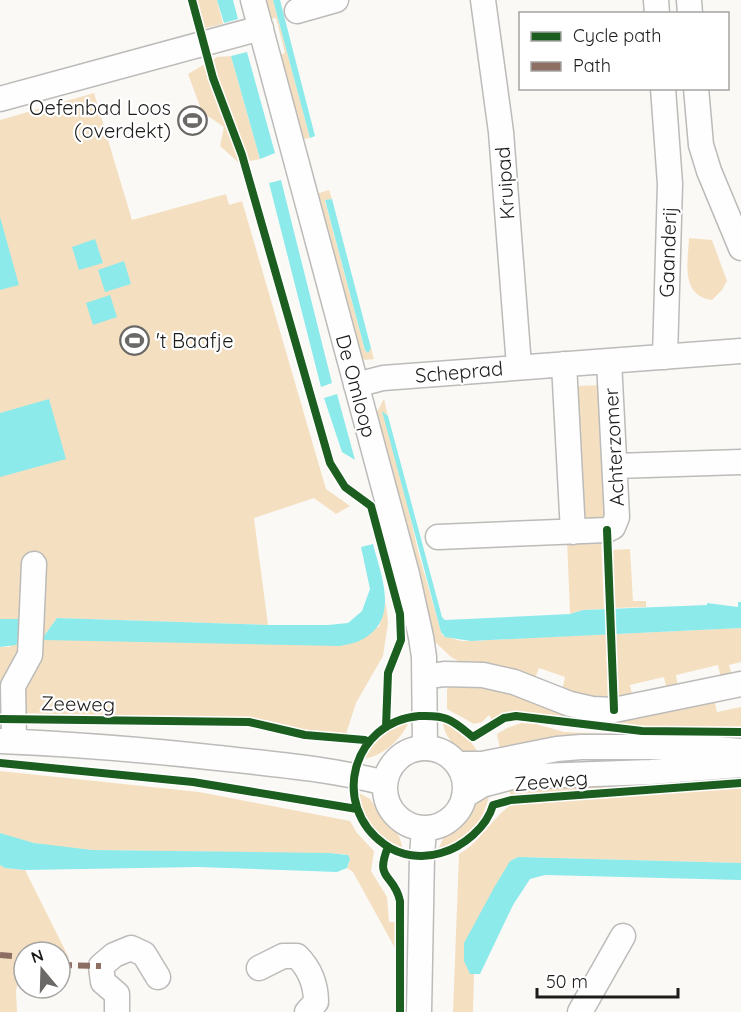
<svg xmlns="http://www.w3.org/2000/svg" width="741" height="1012" viewBox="0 0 741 1012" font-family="Quicksand,sans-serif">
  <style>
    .green { fill: #f4e0c1 }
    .water { fill: #8ceaeb }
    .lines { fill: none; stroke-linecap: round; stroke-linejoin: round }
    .minor-casing { stroke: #bcbbb9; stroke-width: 27 }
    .minor { stroke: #fefefe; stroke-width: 24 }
    .quiet { stroke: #8d6e63; stroke-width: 6; stroke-dasharray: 12 6; stroke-linecap: butt }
    .cycleway-casing { stroke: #fff; stroke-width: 11 }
    .cycleway { stroke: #1b5e20; stroke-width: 8 }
    .labels { text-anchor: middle; stroke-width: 4.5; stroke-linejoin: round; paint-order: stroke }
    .poi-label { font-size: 20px; fill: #1d1c1a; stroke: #fff; text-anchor: end }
    .street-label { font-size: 20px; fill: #1d1c1a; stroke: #fff }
  </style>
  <rect width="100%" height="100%" fill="#fbf9f6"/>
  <path class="green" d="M197,0H217L223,24L205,28Z
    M265,0H273L310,138L299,140L280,55L285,53L276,18L270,19Z
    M231,56L260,159L239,163L220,146L224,127L202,112L188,74L217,57Z
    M94,93L132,220L226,194L229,205L242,201L326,489L350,506L336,514L314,498L254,518L268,625L57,618L41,640L379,627L386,603L388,623L383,656L356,703L346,734L311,731L266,720L21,713L0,716V647H10L20,619H0V120Z
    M329,190L332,199L325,201L365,350L368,353L371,348L374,359L365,360L360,357L314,199L319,193Z
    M689,238L712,240L727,281L722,290L712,300C680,296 688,261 689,238Z
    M602,385L605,517L592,520L584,517L574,386Z
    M384,399L418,551L442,635L461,641H471L606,634L608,700L562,690L565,677L539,668L534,681L460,662L451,657L433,640L375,411L378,410Z
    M601,538L604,609L583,610L570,614L567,540Z
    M630,549L633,601H646V607L614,608L611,550Z
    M741,628V662L729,665L732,676L721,679L718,665L676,675L678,688L667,691L664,677L630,685L633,698L617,700L614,634Z
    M457,682H474L610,718V725L515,712L501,714L492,720L489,715L482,722L474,724L447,709V689Z
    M714,698L717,712L741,707V729L618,726V718Z
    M443,721L471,742L480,755C476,754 469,754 465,752C454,748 442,732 443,721Z
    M406,722L408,724C400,740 383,756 364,759C364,740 390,727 406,722Z
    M521,723L536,724L564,732L741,739V746L501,754L497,734L507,728Z
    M0,771L199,792L350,821L357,833L374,851L371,871L387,897L389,922H396V950L353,872L347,868L349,864L345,854L92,850C61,847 29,845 0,833Z
    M741,771V780L511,797L508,785Z
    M741,788V863L518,857L510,861L470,974H474L473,1012H453L459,854C481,842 491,818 512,804Z
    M490,790C487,815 467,851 438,850L445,834L462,820L473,804Z
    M357,792L370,799L383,818L399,836L403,849C378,846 357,815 357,792Z
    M0,865L5,868L25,870L69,958L60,964V952H24V962H22L16,991L17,1012H0Z"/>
  <path class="water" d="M217,0H233L238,19L224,23Z
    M273,0H280L315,136L310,138Z
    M247,52L275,153L260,159L231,56Z
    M281,180L332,383L321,387L269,183Z
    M332,199L371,348L368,353L365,350L325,200Z
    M0,217L19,285L0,290Z
    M95,239L103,263L79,270L72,247Z
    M124,261L131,284L105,292L98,270Z
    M110,295L117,317L93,325L86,303Z
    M337,394L355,460L342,452L324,398Z
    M49,399L66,459L0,477V413Z
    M382,411L388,416L442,617L445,620L570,614L583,610L707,605V603L738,607V602H741V628L471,641L445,637L441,632Z
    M373,544C381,576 400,618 363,639C357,643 348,644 340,646L41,640L57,618L268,625H328L348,623L362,611L370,589L361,547Z
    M0,619H20L22,638L16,645L0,647Z
    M0,833L34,843L92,850L329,853L348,855L350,859L347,868L337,872L198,867L25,870L5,868L0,865Z
    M518,857L741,863V880L545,875L530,879L513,905L480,974H470L464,961V943L495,886L510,861Z"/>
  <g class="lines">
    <defs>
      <path id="minor" d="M253,0L407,574L421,637L424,657L425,748
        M483,0L501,132L519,366
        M656,0L657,14
        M689,0L690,14
        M297,11L336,0
        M663,88L670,184L665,357
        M696,88L701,145L709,171L741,248
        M0,99L261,28
        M564,364L573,532
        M356,385L383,378L741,351
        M615,466L741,462
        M438,537L607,530L613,527L617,517L609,361
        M425,677L444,674L483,675L514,682L570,704L592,709L614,710L741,684
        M0,741C73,744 146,750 218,758C274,764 331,769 385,783
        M14,741L13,686L30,655L34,564
        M385 788a40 40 0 1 1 80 0a40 40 0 1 1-80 0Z
        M457,764H482L557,749L581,747H695L741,751
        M464,796L482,785L512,777L651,772L741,765
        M259,968L283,956H297C310,969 316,984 316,1002L307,1012
        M117,1012V994L103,982L101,966L114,955L131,948L144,954L158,977
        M419,1012L422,856L424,829
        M580,1012L623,936"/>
    </defs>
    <use href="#minor" class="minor-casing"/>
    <use href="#minor" class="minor"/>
    <path class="quiet" d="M0,955L24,957
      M60,965L101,966"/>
    <defs>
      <path id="cycleway" d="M192,0L213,78L242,155L330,463L345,487L371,506L400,614L401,640L388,673L386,727
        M607,530L614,710
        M0,719L249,722L305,735L365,740L369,742
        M741,732L642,731L516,716L504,718L473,737C465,731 457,723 447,719C438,715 428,716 419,716C352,722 330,805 384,844C400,856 422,859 441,853C463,847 487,827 493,805L511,800L741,783
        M0,763L193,782L357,809
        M388,847C374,881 394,873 400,901V1012"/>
    </defs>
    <use href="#cycleway" class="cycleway-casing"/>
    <use href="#cycleway" class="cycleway"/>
  </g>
  <defs>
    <symbol id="stadium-ring" viewBox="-11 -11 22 22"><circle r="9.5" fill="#fff" stroke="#6b6967" stroke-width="1.5"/><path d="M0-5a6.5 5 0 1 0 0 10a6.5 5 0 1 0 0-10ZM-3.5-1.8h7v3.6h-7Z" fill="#6b6967"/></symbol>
  </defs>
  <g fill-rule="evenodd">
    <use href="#stadium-ring" x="176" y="104" width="33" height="33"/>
    <use href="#stadium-ring" x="118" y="324" width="33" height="33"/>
  </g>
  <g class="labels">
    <g class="poi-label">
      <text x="171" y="115">Oefenbad Loos<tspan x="171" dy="23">(overdekt)</tspan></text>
      <text x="156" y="348" text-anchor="start">'t Baafje</text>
    </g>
    <g class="street-label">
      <text transform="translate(505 183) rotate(-94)" y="7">Kruipad</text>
      <text transform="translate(668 252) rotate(-88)" y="7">Gaanderij</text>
      <text transform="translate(459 372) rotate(-5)" y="7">Scheprad</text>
      <text transform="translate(356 386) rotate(75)" y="7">De Omloop</text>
      <text transform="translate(614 447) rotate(-93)" y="7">Achterzomer</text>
      <text transform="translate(78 704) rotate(1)" y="7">Zeeweg</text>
      <text transform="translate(551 781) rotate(-5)" y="7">Zeeweg</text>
    </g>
  </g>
  <rect x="519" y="12" width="210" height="78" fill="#ffffff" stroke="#a5a4a3" stroke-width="1.5"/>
  <rect x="531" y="32" width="30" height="9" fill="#1b5e20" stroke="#a5a4a3" stroke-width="1.5"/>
  <text x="573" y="42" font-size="18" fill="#1d1c1a">Cycle path</text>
  <rect x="531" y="62" width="30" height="9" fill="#8d6e63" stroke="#a5a4a3" stroke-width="1.5"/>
  <text x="573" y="72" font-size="18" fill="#1d1c1a">Path</text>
  <g transform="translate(42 970) rotate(341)"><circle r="28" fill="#ffffff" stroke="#a5a4a3" stroke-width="1.5"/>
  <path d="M0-4.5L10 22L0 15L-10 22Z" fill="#6b6967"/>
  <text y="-9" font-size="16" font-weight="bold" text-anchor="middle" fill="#1d1c1a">N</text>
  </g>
  <path d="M537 988v9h141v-9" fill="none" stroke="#1d1c1a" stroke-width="3"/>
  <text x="546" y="988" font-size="18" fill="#1d1c1a" stroke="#ffffff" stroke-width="4.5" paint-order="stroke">50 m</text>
</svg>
